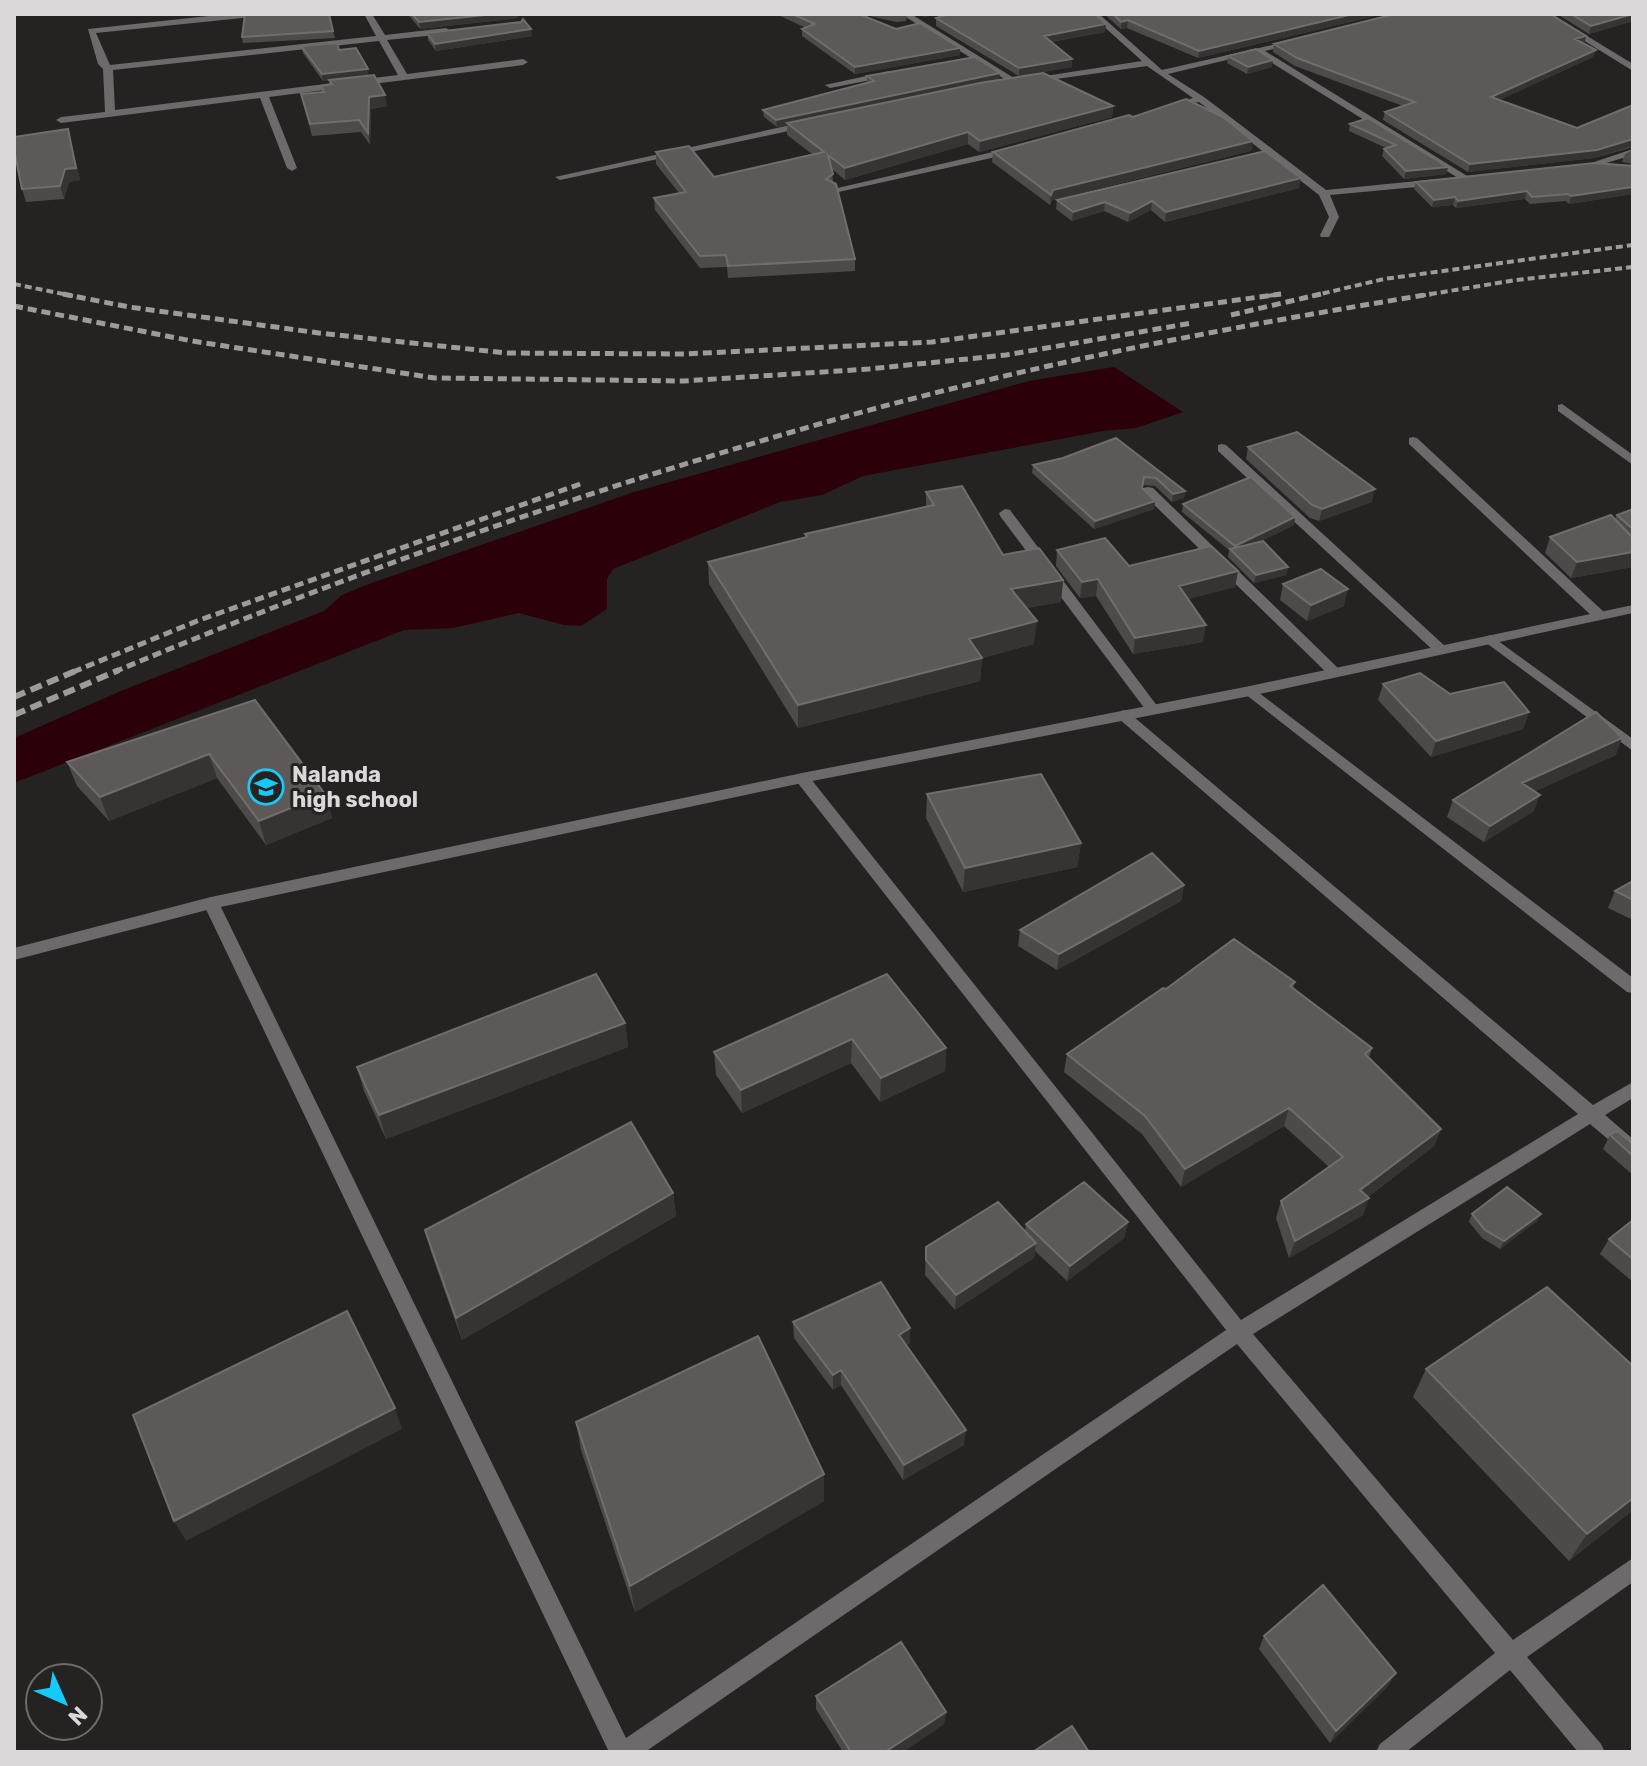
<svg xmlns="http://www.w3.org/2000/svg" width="1647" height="1766" viewBox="0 0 1647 1766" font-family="Rubik,sans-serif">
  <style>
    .water { fill: #2b0008 }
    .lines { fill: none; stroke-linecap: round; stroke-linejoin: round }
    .minor { fill: #6c6a6a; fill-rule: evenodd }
    .tertiary { fill: #6c6a6a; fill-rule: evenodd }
    .rail-far2 { stroke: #9e9b9b; stroke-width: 4; stroke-dasharray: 7 4; stroke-linecap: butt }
    .rail-far1 { stroke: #9e9b9b; stroke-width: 5; stroke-dasharray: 9 5; stroke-linecap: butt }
    .rail { stroke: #9e9b9b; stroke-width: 6; stroke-dasharray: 12 6; stroke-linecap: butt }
    .wall { fill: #4e4a4a }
    .shaded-wall { fill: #373333 }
    .building { fill: #5d5959; stroke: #716d6d; stroke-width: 2 }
    .labels { text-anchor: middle; stroke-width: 6; stroke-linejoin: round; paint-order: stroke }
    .poi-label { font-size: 22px; font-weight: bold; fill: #dbd8d9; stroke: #252222; text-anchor: start }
  </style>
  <rect width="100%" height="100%" fill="#252222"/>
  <path class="water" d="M1114,367L1183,412L1136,428L1103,431L863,476L822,495L780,502L613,569L607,579V609L581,626L564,625L519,613L453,628L404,630L14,783V738L121,691L324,611L342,595L366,585L634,492L1029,381Z"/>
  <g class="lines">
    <path class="minor" d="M227,14H256L252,17L96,33L110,65L376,36L364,14H372L385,35L446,28L451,31L446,34L387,40L407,74L523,59L528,62L523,65L269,97L297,168L292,171L287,168L260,98L61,123L56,120L61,117L105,112L103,69L98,64L88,29ZM379,41L398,75L115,110L113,70Z
      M901,14H911L1022,83L1014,85Z
      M1090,14H1099L1162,70L1298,39V43L1265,51L1472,179L1463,181L1256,53L1168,74L1204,97L1326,190L1438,179L1443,182L1438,185L1330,195L1339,217L1329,237H1321L1320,235L1329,217L1319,195L1199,102L1169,109V105L1193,98L1147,66L1029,83V79L1032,78L1142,61Z
      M1541,14H1551L1633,64V71Z
      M889,71L892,72V76L830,88L825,85Z
      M809,121L812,122V126L560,180L555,177Z
      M1010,148L1014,149V153L834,193L829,190Z
      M1633,149V155L1593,167L1588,164Z
      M1562,404L1633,455V465L1558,411V405Z
      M1413,437L1417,438L1605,613L1607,616L1605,619H1595L1409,444V438Z
      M1222,444L1226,445L1446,647L1448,650L1446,653H1436L1218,451V445Z
      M1148,487L1153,488L1340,670L1342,673L1340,676H1330L1143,494V488Z
      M1005,509L1010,510L1158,707L1160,710L1158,713H1148L1000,516L999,513Z
      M1490,635L1633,739V751L1485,642L1483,639Z
      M1250,686L1633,978V993L1627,992L1245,694L1243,691L1245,688Z
      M1123,710L1128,712L1593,1105L1633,1082V1098L1605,1115L1633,1139V1157L1627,1155L1590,1124L1253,1334L1513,1640L1633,1558V1582L1527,1657L1601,1744L1605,1752H1578L1510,1670L1406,1752H1376L1380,1744L1495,1653L1237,1344L645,1752H609L203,903L211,897L219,903L626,1738L1226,1330L797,782L794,778L797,774H807L1241,1320L1578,1114L1118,718L1116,715Z"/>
    <path class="tertiary" d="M1633,605V613L1250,696L802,783L211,909L14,960V948L211,897L802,773L1250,686Z"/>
    <path class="rail-far2" d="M14,284L73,296
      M1267,296L1281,294
      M1312,296L1384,279L1633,245
      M1419,296L1516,280L1633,267"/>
    <path class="rail-far1" d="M63,294L129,307L319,333L506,353L684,354L932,342L1281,294
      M14,306L192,341L435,378L684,381L869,369L1006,355L1192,323
      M1231,315L1321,294
      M73,672L197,621L583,483
      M114,672C347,574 587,490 830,421C1027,365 1229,327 1431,294"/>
    <path class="rail" d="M14,697L78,670
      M14,715L119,670"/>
  </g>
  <path class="wall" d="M408,14H518V18L420,29Z
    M776,14H859L896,29L960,48V55L855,74L802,36V29L806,28Z
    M861,14H907L906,21L896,22Z
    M1104,14H1383L1198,58L1127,28L1121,29Z
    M1557,14H1633V21L1589,34Z
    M936,18L1105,32L1051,42L1072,67L1019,76L936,26Z
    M333,31L335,38L243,43L242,37Z
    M427,33L532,36L436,51L428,40Z
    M1586,36L1584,43L1593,57L1499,100L1577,128L1633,105V147L1594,158L1468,172L1383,120L1385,112L1403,106L1295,66L1273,52L1274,44Z
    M301,46L339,50L369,75L387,106L371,109L370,145L361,132L312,136L301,94L322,92L321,86L330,84L329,80L323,81L303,53Z
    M1228,56L1272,67L1247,74L1227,63Z
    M867,76L999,80L1113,106L1112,117L979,152L968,144L845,180L832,169L833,183L855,259V271L728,278L727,267L700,268L655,210L654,198L679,193L656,164V152L714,177L812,154L787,135V125L777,127L764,117L763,110L867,83Z
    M1133,117L1253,141L1251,151L1052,200L1050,205L992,162L993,152Z
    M1350,124L1448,167L1446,174L1404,179L1382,156L1384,149L1386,148L1349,131Z
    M71,142L80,180L69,182L64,199L26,202L22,189Z
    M1633,150V164L1622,162L1625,154Z
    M1633,166V194L1569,204L1566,201L1530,204L1525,199L1456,208L1453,205L1432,207L1414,189L1416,182Z
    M1299,188L1165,222L1151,210L1128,222L1104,211L1072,221L1056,209L1057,200Z
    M1116,438L1185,491L1184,498L1172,502L1155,486L1142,485V488L1155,501L1154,509L1094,529L1032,473L1033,465L1063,458Z
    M1248,447L1372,502L1319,521L1310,518L1246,459Z
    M926,492L1003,555L1063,580L1061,602L1026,608L1034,644L982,658L980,681L798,728L709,584L708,562L805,537V534L926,507Z
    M1183,504L1295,517L1294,525L1259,542L1288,567L1286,575L1254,583L1228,557L1229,550L1182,512Z
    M1633,509V567L1571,578L1545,553L1550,537L1615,519L1617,515Z
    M1057,550L1129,566L1238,571L1235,587L1188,599L1203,642L1133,654L1096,596L1080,598L1056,566Z
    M1283,584L1344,606L1307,621L1280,600Z
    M1383,684L1450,694L1529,712L1523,729L1431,757L1378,700Z
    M255,700L325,794L332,818L266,845L217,778L109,821L77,786L67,762Z
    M1616,755L1534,791V811L1484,842L1447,817L1453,800Z
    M927,794L1081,843L1077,867L963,892L926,818Z
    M1633,881V920L1608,908L1615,891Z
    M1184,885L1181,901L1057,970L1018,946L1020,930Z
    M887,974L946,1048L945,1071L880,1102L851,1063L742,1113L716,1075L714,1052Z
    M1295,982L1293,989L1372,1048L1369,1058L1441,1129L1434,1146L1368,1197L1363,1215L1289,1258L1276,1218L1281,1201L1329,1167L1284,1126L1181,1187L1142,1134L1064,1072L1067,1054L1166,989Z
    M625,1023L628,1047L386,1139L364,1091L357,1067Z
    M1610,1135L1633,1144V1175L1603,1149Z
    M673,1193L676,1216L462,1340L431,1252L425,1230Z
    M1472,1214H1541L1537,1221L1500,1249L1482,1238L1469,1222Z
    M1633,1220V1282L1600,1254L1609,1239Z
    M1128,1222L1124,1238L1067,1281L1035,1251L1034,1258L955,1310L925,1275L926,1247L1025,1231L1026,1224Z
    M793,1322L910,1328V1343L906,1345L964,1445L903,1480L841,1385L833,1390L794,1338Z
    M1633,1366V1510L1569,1561L1413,1397L1426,1369Z
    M576,1422L824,1501L635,1612L581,1450Z
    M1264,1636L1396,1673L1388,1686L1330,1743L1259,1649Z
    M816,1696L946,1712L944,1724L903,1752H843L816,1709Z"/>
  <path class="shaded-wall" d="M494,14H518V18L420,29L419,22Z
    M924,14H936L923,18Z
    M1353,14H1383L1198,58L1199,51Z
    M1633,14V21L1589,34L1591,26Z
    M1128,20L1127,28L1121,29V22Z
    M1106,24L1105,32L1043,43L1044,36Z
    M531,29L532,36L436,51L435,44Z
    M1586,36L1584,44L1575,39Z
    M960,48V55L855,74V67Z
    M1596,50L1593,57L1489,105L1491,97Z
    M1072,59V67L1019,76V68Z
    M1273,60L1272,67L1247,74L1248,67Z
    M368,69L369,76L323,81L322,74Z
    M1000,73L999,80L777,127L776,120Z
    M385,95L387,106L371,109L370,145L368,133L369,97Z
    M1113,106L1112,117L979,152L980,141Z
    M68,129L80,180L69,182L64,199L60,186Z
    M968,132V144L845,180V168Z
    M1633,139L1632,146L1594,158L1468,172L1470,164Z
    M1253,141L1251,151L1052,200L1050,205L1051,195L1053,190Z
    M1448,167L1446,174L1404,179L1406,171Z
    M1301,178L1299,188L1165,222L1166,212Z
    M1633,187V194L1569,204L1571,196Z
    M1527,191L1525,199L1456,208L1458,201Z
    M1455,197L1453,205L1432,207L1434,200Z
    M1152,201L1151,210L1128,222L1130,213Z
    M1105,202L1104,211L1072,221L1073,212Z
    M1375,489L1372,502L1319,521L1322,509Z
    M1185,491L1184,498L1172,502L1173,494Z
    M1155,501L1154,509L1094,529L1095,521Z
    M1295,517L1294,525L1234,554L1235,546Z
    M1633,552V567L1571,578L1577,562Z
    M1288,567L1286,575L1254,583L1256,575Z
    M1238,571L1235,587L1177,602L1179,586Z
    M1098,579L1096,596L1080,598L1082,582Z
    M1063,580L1061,602L1009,611L1011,589Z
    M1348,589L1344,606L1307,621L1311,605Z
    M1037,621L1034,644L967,662L969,639Z
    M1206,625L1203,642L1133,654L1135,638Z
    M982,658L980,681L798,728V705Z
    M1529,712L1523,729L1431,757L1436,741Z
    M1622,738L1616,755L1516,800L1522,783Z
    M209,754L217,778L109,821L100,797Z
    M325,794L332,818L266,845L259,821Z
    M1540,795L1534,811L1484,842L1490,826Z
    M1081,843L1077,867L963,892L965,868Z
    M1184,885L1181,901L1057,970L1059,954Z
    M625,1023L628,1047L386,1139L379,1115Z
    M852,1039L851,1063L742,1113L741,1090Z
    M946,1048L945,1071L880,1102L881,1078Z
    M1289,1108L1284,1126L1181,1187L1185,1169Z
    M1441,1129L1434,1146L1357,1205L1369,1198L1363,1215L1289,1258L1295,1241Z
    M673,1193L676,1216L462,1340L456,1318Z
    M1541,1214L1537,1221L1500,1249L1504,1241Z
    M1128,1222L1124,1238L1067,1281L1070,1266Z
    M1036,1243L1034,1258L955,1310L956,1295Z
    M910,1328V1343L898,1350L899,1335Z
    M841,1370V1385L833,1390V1375Z
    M395,1408L402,1429L186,1541L174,1521Z
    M966,1430L964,1445L903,1480L904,1465Z
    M824,1474V1501L635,1612L630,1586Z
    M1633,1498V1510L1569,1561L1587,1534Z
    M1396,1673L1388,1686L1330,1743L1336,1731Z
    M946,1712L944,1724L903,1752H885Z"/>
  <path class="building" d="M245,14H329L333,31L242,37Z
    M412,14H494L419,22Z
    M792,14H859L896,29L920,23L960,48L855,67L802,29L815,24Z
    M949,14H1095L1106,24L1044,36L1072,59L1019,68L936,18Z
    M1113,14H1353L1199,51L1128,20L1121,22Z
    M1395,14H1550L1586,36L1575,39L1596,50L1491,97L1577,128L1633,105V139L1597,150L1470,164L1385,112L1415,102L1297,58L1274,44Z
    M1571,14H1633L1591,26Z
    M523,19L531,29L435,44L427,33L521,22Z
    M337,43L339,50L356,48L368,69L322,74L301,46Z
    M1256,49L1273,60L1248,67L1228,56Z
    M975,57L1000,73L776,120L763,110L874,81L867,76Z
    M1043,73L1113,106L980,141L968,132L845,168L828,155L833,174L826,179L836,184L855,259L728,266L726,255L700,256L654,198L686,192L656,152L689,146L714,177L824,152L787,123L980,83Z
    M374,75L385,95L369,97L368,133L359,120L310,124L301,94L324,92L321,86L332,84L329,80Z
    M1186,99L1223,117L1253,141L1053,190L1051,195L993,152L1129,115L1133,117Z
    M1368,118L1448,167L1406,171L1384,149L1396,145L1350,124Z
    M68,129L76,168L65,169L60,186L22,189L14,150V137Z
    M1265,151L1301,178L1166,212L1152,201L1130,213L1105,202L1073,212L1057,200Z
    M1595,163L1633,166V187L1571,196L1568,194L1532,197L1527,191L1458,201L1455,197L1434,200L1416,182Z
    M1297,432L1375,489L1322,509L1312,505L1248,447Z
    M1116,438L1185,491L1173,494L1156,478L1144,477L1142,488L1155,501L1095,521L1033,465L1063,458Z
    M1251,477L1295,517L1235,546L1183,504Z
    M962,486L1003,555L1039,548L1063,580L1011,589L1037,621L969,639L982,658L798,705L708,562L807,537L805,534L934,505L926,492Z
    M1633,509V529L1617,515Z
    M1611,515L1633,538V552L1577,562L1550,537Z
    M1105,538L1129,566L1211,546L1238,571L1179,586L1206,625L1135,638L1098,579L1082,582L1057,550Z
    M1263,541L1288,567L1256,575L1230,549Z
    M1321,569L1348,589L1311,605L1283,584Z
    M1420,673L1450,694L1504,682L1529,712L1436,741L1383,684Z
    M255,700L325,794L259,821L209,754L100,797L67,762Z
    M1596,712L1622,738L1522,783L1540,795L1490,826L1453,800Z
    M1041,774L1081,843L965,868L927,794Z
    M1152,853L1184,885L1059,954L1020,930Z
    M1633,881V900L1615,891Z
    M1234,939L1295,982L1290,986L1372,1048L1365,1054L1441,1129L1360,1190L1369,1198L1295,1241L1281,1201L1343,1157L1289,1108L1185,1169L1145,1116L1067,1054L1163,988L1166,989Z
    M596,974L625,1023L379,1115L357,1067Z
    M887,974L946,1048L881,1078L852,1039L741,1090L714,1052Z
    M631,1122L673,1193L456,1318L425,1230Z
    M1617,1131L1633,1144V1156L1610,1135Z
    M1084,1182L1128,1222L1070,1266L1026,1224Z
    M1507,1187L1541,1214L1504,1241L1485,1230L1472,1214Z
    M998,1202L1036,1243L956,1295L926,1260V1247Z
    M1633,1220V1259L1609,1239Z
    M881,1282L910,1328L899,1335L966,1430L904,1465L841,1370L833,1375L793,1322Z
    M1547,1287L1633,1366V1498L1587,1534L1426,1369Z
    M347,1311L395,1408L174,1521L133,1415Z
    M758,1336L824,1474L630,1586L576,1422Z
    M1323,1585L1396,1673L1336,1731L1264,1636Z
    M901,1642L946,1712L885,1752H851L816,1696Z
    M1072,1726L1089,1752H1033Z"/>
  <defs>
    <symbol id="school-ring" viewBox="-11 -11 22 22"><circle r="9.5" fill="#252222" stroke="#15cafb" stroke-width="1.5"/><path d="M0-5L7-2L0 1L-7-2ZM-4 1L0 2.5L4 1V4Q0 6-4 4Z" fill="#15cafb"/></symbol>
  </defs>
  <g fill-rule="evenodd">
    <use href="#school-ring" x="246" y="767" width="40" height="40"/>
  </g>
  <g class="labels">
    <g class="poi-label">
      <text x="292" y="782">Nalanda<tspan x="292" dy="25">high school</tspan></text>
    </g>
  </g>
  <rect width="1647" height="1766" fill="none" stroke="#dbd8d9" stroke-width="32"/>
  <g transform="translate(64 1702) rotate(135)"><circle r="38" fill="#252222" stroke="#6e6b6b" stroke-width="2"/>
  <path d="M0-6L14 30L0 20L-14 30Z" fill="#15cafb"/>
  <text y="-12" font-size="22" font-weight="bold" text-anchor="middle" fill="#dbd8d9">N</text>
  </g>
</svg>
